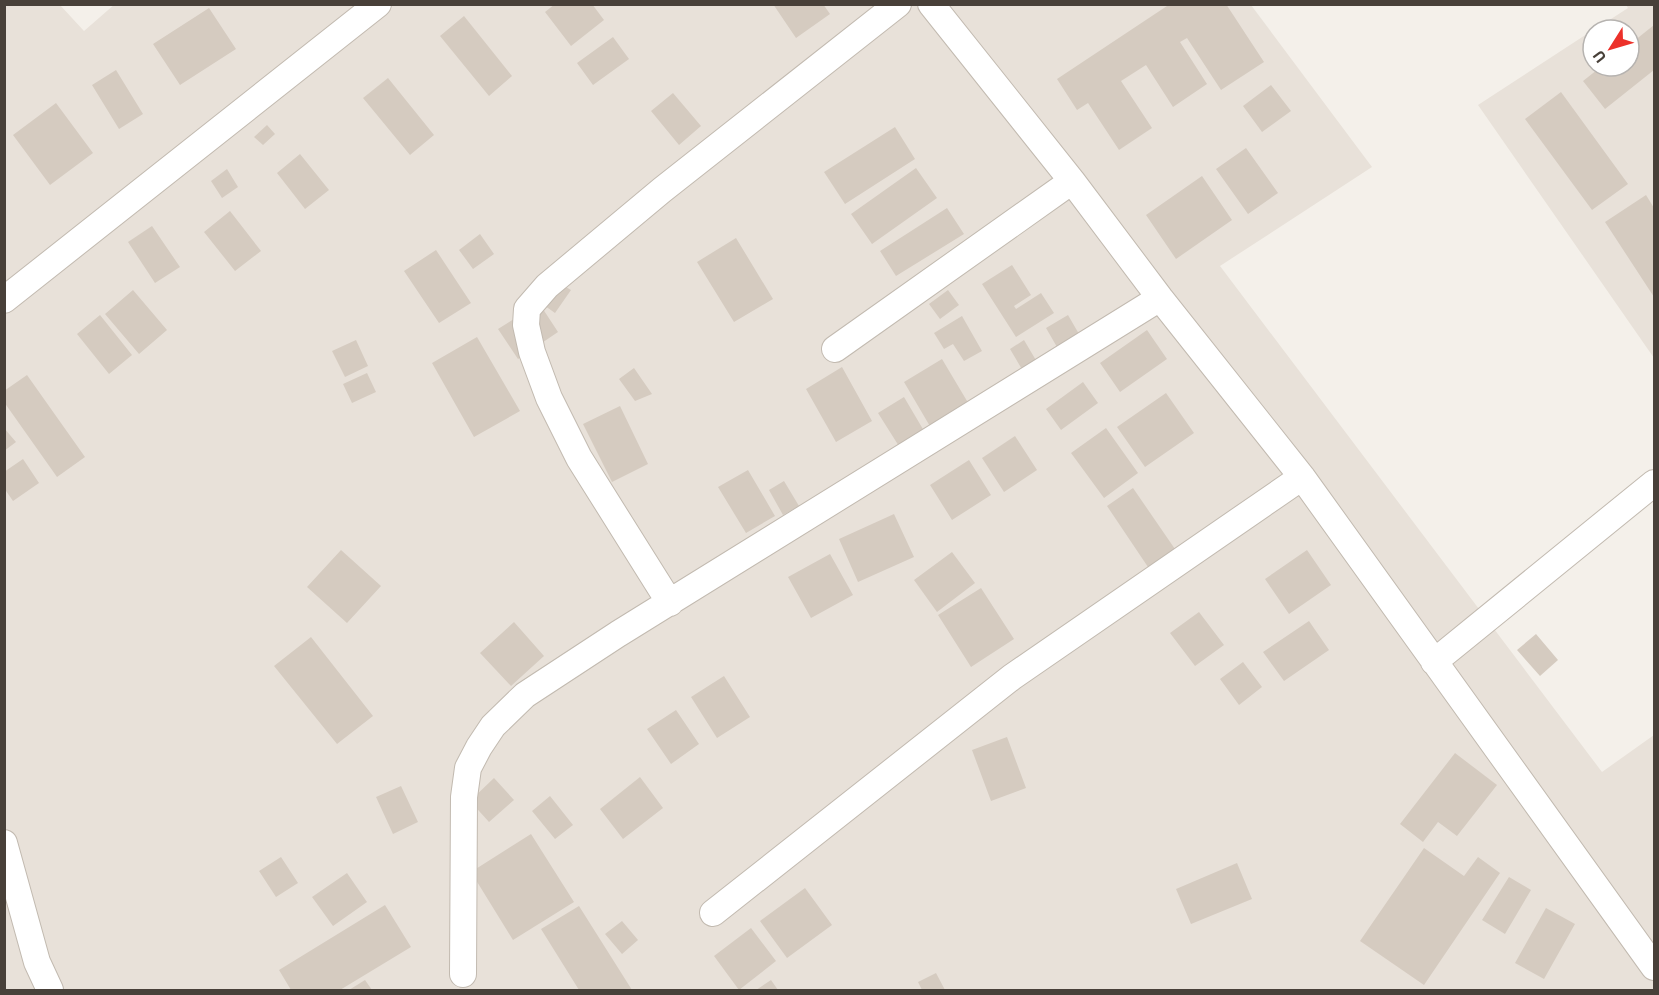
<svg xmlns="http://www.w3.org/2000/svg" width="1659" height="995" viewBox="0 0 1659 995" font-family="'Titillium Web',sans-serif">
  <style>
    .residential { fill: #e8e1d9 }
    .building { fill: #d5cbc0 }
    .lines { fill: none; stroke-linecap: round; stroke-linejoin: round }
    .minor-casing { stroke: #c2bab0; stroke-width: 28 }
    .minor { stroke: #fff; stroke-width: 26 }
  </style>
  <rect width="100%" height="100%" fill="#f4f0ea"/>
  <path class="residential" d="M115,4L1251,5L1372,167L1220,266L1602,772L1654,735V990H5V5H60L84,31Z
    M1626,5H1654V358L1478,105L1593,30V66H1629V30H1594L1628,8Z"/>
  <path class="building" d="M555,4H592L604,20L571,46L545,12Z
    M773,4H823L830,14L796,38Z
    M1170,4H1226L1264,62L1221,90L1187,38L1180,42L1207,84L1173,107L1146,65L1121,81L1152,128L1119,150L1088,103L1077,110L1057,79Z
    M209,8L236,49L180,85L153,44Z
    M464,16L512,76L489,96L440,36Z
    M1654,25V70L1605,109L1583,81L1602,66H1629V45Z
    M613,37L629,59L593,85L577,63Z
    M116,70L143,114L119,129L92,85Z
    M388,78L434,135L410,155L363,98Z
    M1271,85L1291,111L1262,132L1243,106Z
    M1561,92L1628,184L1592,210L1525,119Z
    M673,93L701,126L679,145L651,111Z
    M56,103L93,153L50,185L13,135Z
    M267,125L275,134L263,145L254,137Z
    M895,127L915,159L845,204L824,172Z
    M1246,148L1278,193L1248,214L1216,169Z
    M300,154L329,190L305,209L277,173Z
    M916,168L937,198L872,244L851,214Z
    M227,169L238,187L222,198L211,181Z
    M1202,176L1232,220L1176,259L1146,215Z
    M1646,195L1654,208V297L1605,222Z
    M947,208L964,234L896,276L880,251Z
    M230,211L261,251L235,271L204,232Z
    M152,226L180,267L155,283L128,242Z
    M480,234L494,254L473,269L459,250Z
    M736,238L773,299L734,322L697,262Z
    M436,250L471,303L439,323L404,271Z
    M1012,265L1031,295L1014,306L1016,309L1041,293L1054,313L1016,337L982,284Z
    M545,275L571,290L555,313L531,296Z
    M133,290L167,330L139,354L105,314Z
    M948,290L959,305L940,319L929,304Z
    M539,303L558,332L518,359L498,329Z
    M100,315L132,355L109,374L77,334Z
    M1068,315L1079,334L1057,347L1046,328Z
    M962,316L982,351L964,361L953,344L944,349L934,333Z
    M1147,330L1167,359L1120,392L1100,363Z
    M477,337L520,411L474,437L432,363Z
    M356,340L368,366L345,377L332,351Z
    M1024,340L1037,362L1023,371L1010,349Z
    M942,359L970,406L931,428L904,382Z
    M842,367L872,421L836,442L806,389Z
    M634,368L652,394L635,401L619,379Z
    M367,373L376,392L352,403L343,384Z
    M27,375L85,457L57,477L4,402V391Z
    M1083,382L1098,403L1061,430L1046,409Z
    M1166,393L1194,433L1145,467L1117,427Z
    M904,397L927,436L902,451L878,413Z
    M620,406L648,464L612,482L583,424Z
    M4,428L16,442L4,451Z
    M1106,428L1138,473L1104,498L1071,453Z
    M1015,436L1037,470L1004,492L982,458Z
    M23,459L39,483L13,501L4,488V472Z
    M969,460L991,495L952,520L930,485Z
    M748,470L775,516L746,533L718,487Z
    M784,481L799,506L783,515L769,490Z
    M1133,488L1177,552L1150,570L1107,506Z
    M894,514L914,557L858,582L839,539Z
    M341,550L381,586L347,623L307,587Z
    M1307,550L1331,585L1289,614L1265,579Z
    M952,552L975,583L937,612L914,580Z
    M830,554L853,595L811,618L788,577Z
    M981,588L1014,639L971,667L938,615Z
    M1199,612L1224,645L1195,666L1170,633Z
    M1309,621L1329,650L1284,681L1263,652Z
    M514,622L544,656L511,686L480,653Z
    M1536,634L1558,660L1540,676L1517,650Z
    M311,637L373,716L337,744L274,666Z
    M1243,662L1262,687L1239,705L1220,679Z
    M724,676L750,717L717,738L691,697Z
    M676,710L699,744L671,764L647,729Z
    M1007,737L1026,788L991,801L972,750Z
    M1455,753L1497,785L1457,836L1438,822L1423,842L1400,824Z
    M640,777L663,808L623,839L600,809Z
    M494,778L514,800L489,822L470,801Z
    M401,786L418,822L393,834L376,797Z
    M550,796L573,825L555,839L532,811Z
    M531,834L574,902L513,940L471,872Z
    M1424,848L1464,876L1478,857L1500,873L1424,985L1360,941Z
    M281,857L298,883L276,897L259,871Z
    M1237,863L1252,899L1191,924L1176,889Z
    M347,873L367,902L333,926L312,897Z
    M1509,877L1531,890L1505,934L1482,920Z
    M805,888L832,925L787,958L760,921Z
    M385,905L411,947L340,990H291L279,970Z
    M579,906L632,990H579L541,929Z
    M1546,908L1575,924L1544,979L1515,963Z
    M622,921L638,940L622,954L605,934Z
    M751,928L776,961L739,990L714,956Z
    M936,973L945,990H922L918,982Z
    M365,980L372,990H349Z
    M771,980L778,990H756Z"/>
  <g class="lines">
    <defs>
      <path id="minor" d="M931,4L1072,181L1160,298L1302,477L1654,967
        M4,300L378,4
        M835,349L1072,181
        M670,603L579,458L549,398L532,352L526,325L527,309L547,286L662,190L898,4
        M1434,662L1654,483
        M4,843L37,962L50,990
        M713,913L1012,677L1302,477
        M463,974L464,797L468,768L479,747L493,726L525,695L618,634L1160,298"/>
    </defs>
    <use href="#minor" class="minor-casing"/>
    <use href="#minor" class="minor"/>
  </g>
  <rect width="1659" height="995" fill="none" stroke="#484039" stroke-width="12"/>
  <g transform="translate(1611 48) rotate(233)"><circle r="28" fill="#ffffff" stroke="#b6b3b0" stroke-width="1.5"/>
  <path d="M0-4.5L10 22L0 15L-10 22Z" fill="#ec312a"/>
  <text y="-9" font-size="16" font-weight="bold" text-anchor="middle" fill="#484039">U</text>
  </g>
</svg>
